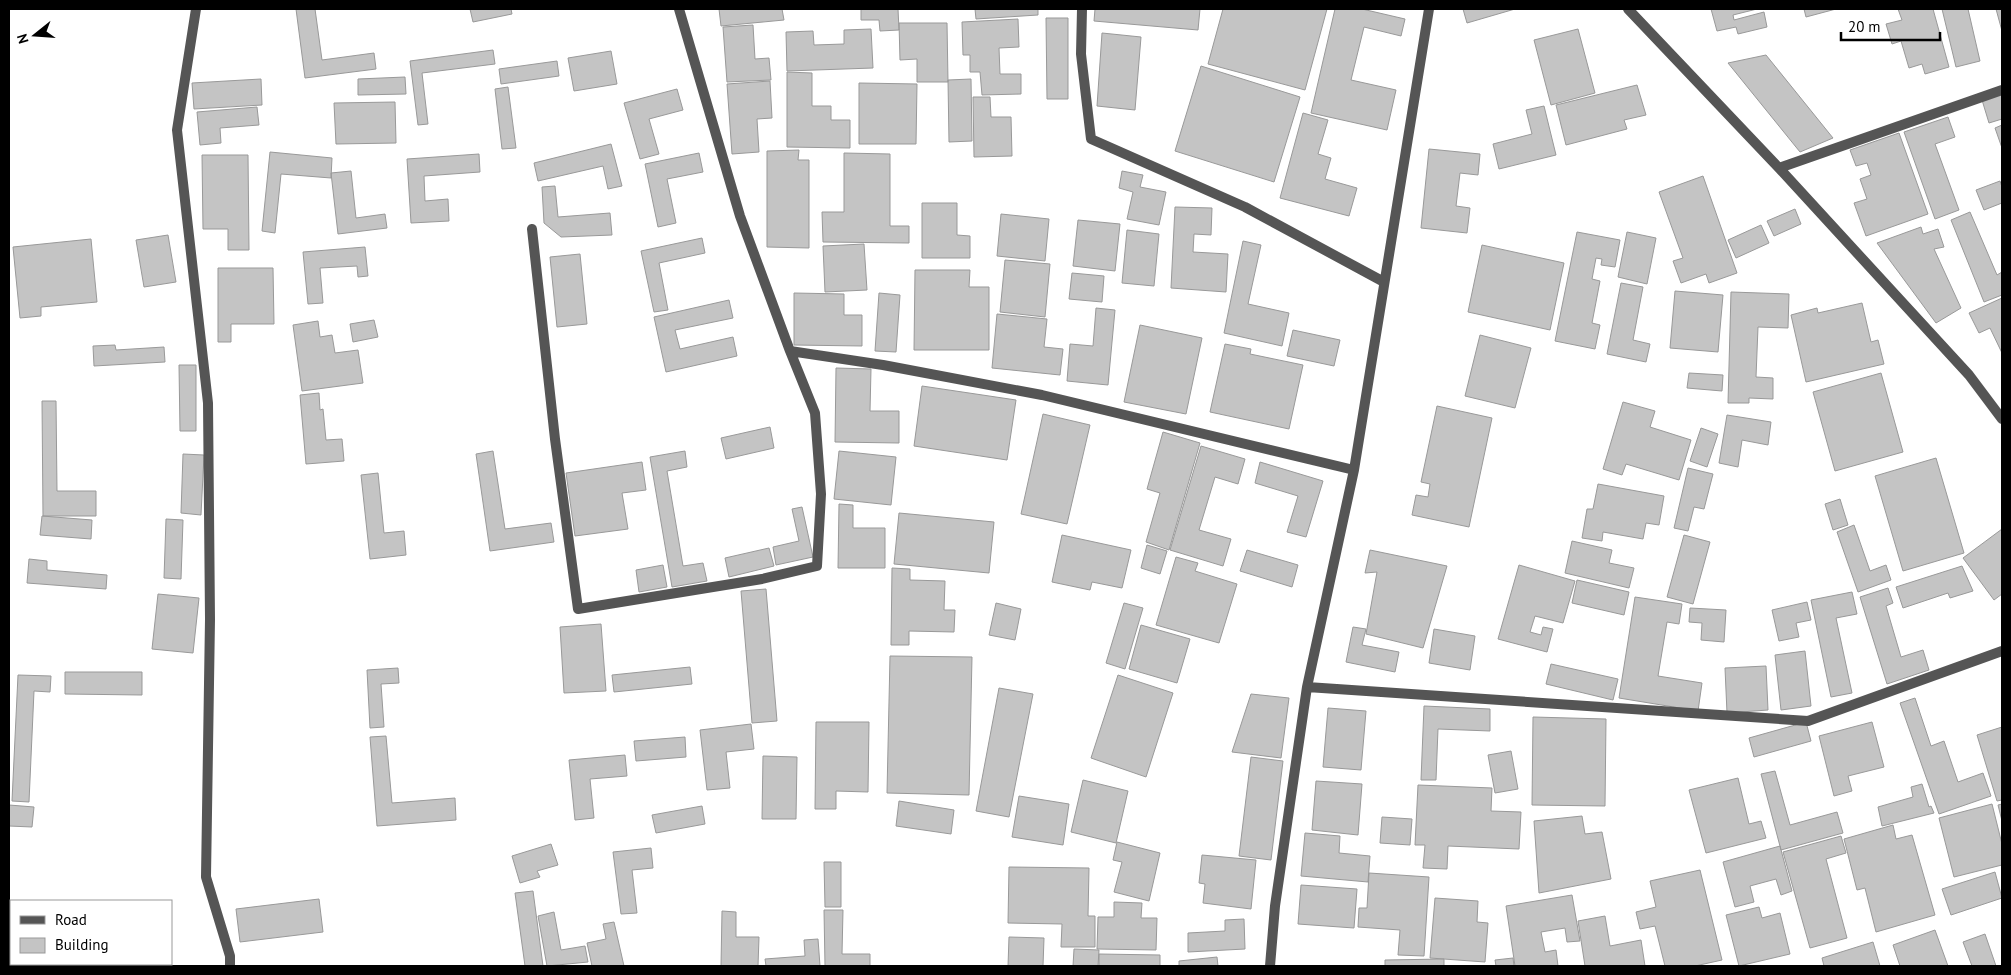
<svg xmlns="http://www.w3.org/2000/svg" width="2011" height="975" viewBox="0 0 2011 975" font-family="'PT Sans',sans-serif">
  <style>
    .building { fill: #c4c4c4; stroke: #999 }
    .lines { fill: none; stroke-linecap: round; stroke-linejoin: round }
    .minor { stroke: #555; stroke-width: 10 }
  </style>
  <rect width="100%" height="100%" fill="#fff"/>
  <path class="building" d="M296,9H315L322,60L374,53L376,69L305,78Z
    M470,9H511L512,14L473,22Z
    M719,9H782L784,20L721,26Z
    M861,9H898L899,30L880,31L879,20H861Z
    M975,9H1038V15L976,19Z
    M1095,9H1200L1198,30L1094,21Z
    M1223,9H1327L1305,90L1208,64Z
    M1335,9H1362L1405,19L1401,36L1364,27L1351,80L1396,90L1387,130L1311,113Z
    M1463,9H1515L1467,23Z
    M1711,9H1757L1733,15L1734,20L1764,12L1767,27L1738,34L1736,27L1717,31Z
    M1804,9H1836L1806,17Z
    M1898,9H1933L1949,67L1925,74L1922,64L1909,68L1901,41L1892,44L1886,24L1902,20Z
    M1942,9H1968L1980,61L1956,67Z
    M1996,9H2002V31Z
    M1046,18H1068V99H1047Z
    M1018,19L1019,47L999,48L1000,74H1021V94L982,95L980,72H970V55H963L962,22Z
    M899,23H947L948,82H917V59L900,60Z
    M753,25L755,59L769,58L771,80L727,82L723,27Z
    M871,29L873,68L787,71L786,32L813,31L814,45L844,44V30Z
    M1578,29L1595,93L1551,105L1534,40Z
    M1102,33L1141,37L1135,110L1097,106Z
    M493,50L495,64L422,73L428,124L418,125L410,61Z
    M611,51L617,84L574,91L568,58Z
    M1766,55L1833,138L1800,152L1728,63Z
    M557,61L559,76L501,84L499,69Z
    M1201,66L1300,97L1274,182L1175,151Z
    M787,72L812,73V106H831V120H850V148L787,147Z
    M405,77L406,94L358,95V79Z
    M261,79L262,105L194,109L192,83Z
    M971,79L972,141L949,142L948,80Z
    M770,81L772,118L757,119L759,152L732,154L727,84Z
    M859,83L917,84L916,144H859Z
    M1637,85L1646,115L1624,120L1627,129L1566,145L1556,105Z
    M508,87L516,148L502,149L495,89Z
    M677,89L683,110L649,119L659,154L640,159L624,103Z
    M2002,94V119L1989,123L1982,100Z
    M973,97H990L991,117H1011L1012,156L974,157Z
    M395,102L396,143L336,144L334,103Z
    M1544,106L1556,155L1499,169L1493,144L1532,134L1526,110Z
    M257,107L259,125L220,128L221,143L200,145L197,112Z
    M1303,113L1328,120L1318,154L1331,158L1325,179L1357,188L1349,216L1280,198Z
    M1948,117L1955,137L1935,144L1959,210L1935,219L1904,132Z
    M2002,125V148L1995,128Z
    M1899,133L1928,214L1866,236L1854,203L1867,199L1860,179L1871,175L1867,163L1856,166L1850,150Z
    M611,144L622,186L608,189L603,166L538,181L534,163Z
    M1429,149L1480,154L1478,175L1460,173L1456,206L1470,208L1467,233L1421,228Z
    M799,150L798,160H809V248L767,247V151Z
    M270,152L332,158L331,178L281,174L275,233L262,231Z
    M699,153L703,172L667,179L676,223L658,227L645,164Z
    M844,153L890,154V226H909V243L823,242L822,212H844Z
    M479,154L480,172L424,176L425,201L448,199L449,221L411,223L407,159Z
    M202,155H248L249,250H228V229H203Z
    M351,171L356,218L385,214L387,228L338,234L331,173Z
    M1122,171L1143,175L1140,187L1166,192L1159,225L1127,219L1133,192L1119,188Z
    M1703,176L1737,273L1709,283L1706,274L1681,283L1673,261L1683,258L1659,192Z
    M2000,181L2002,187V203L1984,210L1976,190Z
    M555,186L558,217L610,213L612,235L561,237L544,223L542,187Z
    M922,203H957V235L970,236V258H922Z
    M1175,207L1212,208L1211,235L1194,234L1193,252L1228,254L1226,292L1171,288Z
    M1795,209L1801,224L1774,236L1767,221Z
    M1970,212L1997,275L2002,272V295L1984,302L1951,220Z
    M1001,214L1049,219L1045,261L997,256Z
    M1078,220L1120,224L1115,271L1073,266Z
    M1761,225L1769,243L1736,258L1728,240Z
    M1921,227L1923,234L1938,229L1944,247L1934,249L1961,308L1936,323L1877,243Z
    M1127,230L1159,234L1154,286L1122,283Z
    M1577,232L1620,240L1615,267L1601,265L1602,259L1596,258L1592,279L1600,281L1592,323L1600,325L1595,349L1555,341Z
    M1627,232L1656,238L1647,284L1618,277Z
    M168,235L176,282L144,287L136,240Z
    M702,238L705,253L659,263L668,310L654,312L641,251Z
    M91,239L97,302L41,307V316L20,318L13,247Z
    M1243,241L1261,245L1248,304L1289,313L1282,346L1224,333Z
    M864,244L867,290L825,292L823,246Z
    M1482,245L1564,263L1550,330L1468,312Z
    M365,247L368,276L358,277L357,266L320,268L323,303L308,304L303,252Z
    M580,254L587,324L557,327L550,257Z
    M1005,260L1050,264L1045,317L1000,312Z
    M218,268H273L274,324H231V342H218Z
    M915,270H970L969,287H989V350H914Z
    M1072,273L1104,276L1102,302L1069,299Z
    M1621,283L1643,287L1633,340L1650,344L1646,362L1607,354Z
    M1675,291L1723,295L1718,352L1670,348Z
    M1731,292L1789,294L1788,328L1758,327L1756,377L1773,378V399L1749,398V403H1728Z
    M794,293L844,294V315H862V346L794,345Z
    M879,293L900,295L896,352L875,351Z
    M2002,298V353L1990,328L1979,333L1969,313Z
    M729,300L733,318L675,330L680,349L733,337L737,356L666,372L654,317Z
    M1862,303L1871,342L1878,340L1884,364L1806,382L1791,315L1817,308L1818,313Z
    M1096,308L1115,310L1108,385L1067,381L1070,344L1093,346Z
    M997,314L1047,319L1044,347L1063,349L1060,375L992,368Z
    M374,320L378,337L353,342L350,324Z
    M318,321L320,337L332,335L335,353L358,350L363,383L302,391L293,325Z
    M1140,325L1202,338L1186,414L1124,402Z
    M1293,330L1340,340L1334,366L1287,356Z
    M1480,335L1531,348L1515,408L1465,396Z
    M1225,344L1251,349L1250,354L1303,365L1289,429L1210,412Z
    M115,345L116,350L164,347L165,362L94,366L93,346Z
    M179,365H196V431H180Z
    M836,368L871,369L870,411H899V443L835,442Z
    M1689,373L1723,375L1722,391L1687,388Z
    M1881,373L1903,452L1835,471L1813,392Z
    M922,386L1016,400L1007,460L914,446Z
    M319,393L320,410L323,409L326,440L342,439L344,461L306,464L300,395Z
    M42,401H56L57,491H96V516H43Z
    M1623,402L1655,411L1650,427L1691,440L1679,480L1626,464L1622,475L1603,469Z
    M1437,406L1492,418L1469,527L1412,515L1416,495L1428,497L1430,484L1421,482Z
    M1043,414L1090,425L1067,524L1021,514Z
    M1727,415L1771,422L1768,445L1742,440L1738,467L1719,463Z
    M770,427L774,448L726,459L721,438Z
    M1701,428L1718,434L1707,467L1690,461Z
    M1163,432L1200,443L1169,550L1146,542L1160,493L1147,489Z
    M1201,446L1245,459L1238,484L1215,477L1199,530L1231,539L1223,566L1170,550Z
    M493,451L505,529L551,523L554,542L490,551L476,454Z
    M685,451L687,467L667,471L683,566L703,563L707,581L672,587L650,457Z
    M839,451L896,457L891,505L834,499Z
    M183,454L204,455L201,515L181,513Z
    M1936,458L1964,553L1903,571L1875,476Z
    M642,462L646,490L622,493L628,529L575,536L566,473Z
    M1260,462L1323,481L1306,537L1287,532L1298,496L1255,483Z
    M1688,468L1713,474L1704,509L1694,507L1688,531L1674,528Z
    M378,473L384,533L404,531L406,555L370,559L361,475Z
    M1598,484L1664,496L1659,525L1646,523L1643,539L1603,532L1602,541L1582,538L1587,509H1593Z
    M1840,499L1848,525L1833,530L1825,504Z
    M839,504L853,505V528H885V568H838Z
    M802,507L813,557L776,565L773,547L799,541L792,509Z
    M899,513L994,522L989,573L894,564Z
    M42,516L92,520L91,539L40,535Z
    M166,519L183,520L181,579L164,578Z
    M1854,525L1870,571L1886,565L1891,580L1858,592L1837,532Z
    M2002,529V594L1994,600L1963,558Z
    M1062,535L1131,550L1122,588L1092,582L1090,590L1052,582Z
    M1684,535L1710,542L1693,604L1667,597Z
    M1572,541L1612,550L1609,563L1634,568L1629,588L1565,573Z
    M1147,545L1167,551L1160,574L1141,568Z
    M769,548L774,566L729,577L725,558Z
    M1247,550L1298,565L1292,587L1240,571Z
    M1370,550L1447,566L1423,648L1366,634L1377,572L1365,573Z
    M1176,557L1198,563L1195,571L1237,584L1219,643L1156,625Z
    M29,559L47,561V570L107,575L106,589L27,583Z
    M663,565L667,587L639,592L636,570Z
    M1519,565L1575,581L1563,623L1535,616L1530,632L1541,635L1543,627L1553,629L1547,652L1498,639Z
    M1962,566L1973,591L1950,598L1948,593L1903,608L1896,587Z
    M892,568L910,569V580L945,581L944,610H955L954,632L909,631V645H891Z
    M1577,580L1629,592L1624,615L1572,603Z
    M1888,588L1893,603L1886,606L1901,657L1923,650L1929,670L1887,684L1860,597Z
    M766,589L777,721L752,723L741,591Z
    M1852,592L1857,614L1836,618L1852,693L1831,697L1811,600Z
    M158,594L199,598L193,653L152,649Z
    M1635,597L1682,604L1679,624L1667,622L1658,676L1702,683L1698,711L1619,698Z
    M1807,602L1811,620L1796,623L1799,637L1779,641L1772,610Z
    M996,603L1021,609L1015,640L989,635Z
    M1124,603L1143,608L1125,669L1106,663Z
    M1690,608L1726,610L1724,642L1701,640L1702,623L1689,622Z
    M601,624L606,691L564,693L560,627Z
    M1141,625L1190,639L1177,683L1129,669Z
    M1353,627L1366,629L1362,645L1399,652L1395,672L1346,662Z
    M1434,629L1475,636L1470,670L1429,663Z
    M1805,651L1811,706L1781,710L1775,655Z
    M890,656L972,657L969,795L887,793Z
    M1551,664L1618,679L1613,700L1546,684Z
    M1766,666L1768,710L1727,713L1725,668Z
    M690,667L692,684L614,692L612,675Z
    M398,668L399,683L381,684L384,727L370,728L367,670Z
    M65,672H142V695L65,694Z
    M18,675L51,676L50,692L34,691L29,802L12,801Z
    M1118,675L1173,693L1146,777L1091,758Z
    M999,688L1033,694L1009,817L976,811Z
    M1251,694L1289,698L1281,758L1232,752Z
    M1915,698L1931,746L1944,741L1958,782L1983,773L1991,796L1939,814L1900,703Z
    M1424,706L1490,709V731L1438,729L1436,780H1421Z
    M1328,708L1366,711L1361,770L1323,767Z
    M1533,717L1606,719L1605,806L1532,805Z
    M816,722H869L868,792L836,791V809H815Z
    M1806,722L1811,741L1754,757L1749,738Z
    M1872,722L1884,767L1848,776L1852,791L1834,796L1819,736Z
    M751,724L754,749L726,752L730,788L707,790L700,730Z
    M2002,727V800L1997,801L1977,735Z
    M386,736L392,803L455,798L456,820L377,826L370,737Z
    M685,737L686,757L636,761L634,741Z
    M1511,751L1518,789L1495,793L1488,755Z
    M625,755L627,776L590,779L594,818L575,820L569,760Z
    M763,756L797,757L796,819H762Z
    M1251,757L1283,761L1271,860L1239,856Z
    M1775,771L1790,825L1837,812L1843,833L1781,850L1761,774Z
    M1738,778L1749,824L1761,821L1766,838L1706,853L1689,790Z
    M1083,780L1128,791L1116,843L1071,832Z
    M1316,781L1362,784L1358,835L1312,830Z
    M1922,784L1929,807L1931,806L1934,813L1882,826L1878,807L1913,797L1911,787Z
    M1418,785L1492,788L1491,811L1521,812L1519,849L1448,846L1447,869L1423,868L1425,845H1415Z
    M1019,796L1069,804L1063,845L1012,837Z
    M899,801L954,810L951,834L896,826Z
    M1992,804L2002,844V865L1954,877L1939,818Z
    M2002,804V821L1998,805Z
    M9,805L34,807L32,827L9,826Z
    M702,806L705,824L656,833L652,815Z
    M1582,816L1585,834L1602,832L1611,879L1539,893L1534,821Z
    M1382,817L1412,819L1410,845L1380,843Z
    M1893,825L1896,839L1912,835L1935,915L1876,932L1865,888L1857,890L1844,839Z
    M1305,833L1340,836L1339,853L1370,856L1368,882L1301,876Z
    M1841,836L1846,853L1826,859L1847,938L1810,948L1783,852Z
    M1117,842L1160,853L1149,901L1114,892L1122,862L1113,860Z
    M551,844L558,865L537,871L540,877L520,883L512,856Z
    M1780,846L1792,891L1781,895L1776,879L1750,886L1754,902L1735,907L1723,862Z
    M651,848L653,868L632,870L637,913L621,914L613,852Z
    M1202,855L1256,860L1251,909L1203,903L1205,884L1199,883Z
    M824,862H841V907H825Z
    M1009,867L1089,868L1088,916H1095V947H1061L1062,924L1008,923Z
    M1700,870L1722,960L1695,966H1665L1655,926L1640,929L1636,912L1656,907L1650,881Z
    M1995,872L2002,898L1951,915L1942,889Z
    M1369,873L1429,877L1424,956L1398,955L1400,930L1358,927L1359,908H1367Z
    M1301,885L1357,889L1354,928L1298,924Z
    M533,891L543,966H525L515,893Z
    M1572,895L1580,941L1567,942L1565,928L1541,932L1545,952L1556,950L1558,966H1515L1506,906Z
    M1435,898L1478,901L1477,922L1488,923L1485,962L1430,958Z
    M319,899L323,932L240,942L236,909Z
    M1114,902L1142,903L1141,918H1157L1156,950L1097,949L1098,917H1114Z
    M1759,907L1762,918L1780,913L1790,954L1739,966L1726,915Z
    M824,910H843L842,954H870V966H825Z
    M722,911L736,912V937H759L758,966H721Z
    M554,912L561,950L585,946L588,962L547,966L538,916Z
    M1605,916L1610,946L1641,940L1645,966H1585L1578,921Z
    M1244,919L1245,949L1188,952V933L1225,931V920Z
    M614,922L624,966H592L587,943L606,939L603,924Z
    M1935,930L1948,966H1900L1893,945Z
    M1985,934L1996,966H1972L1963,942Z
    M1009,937L1044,938L1043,966H1008Z
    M818,939L820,966H766L765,959L805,956L804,940Z
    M1873,942L1880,966H1824L1822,958Z
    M1074,949L1099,950L1098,966H1073Z
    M1099,954L1160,955V966H1099Z
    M1217,957L1218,966H1179V961Z
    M1513,958L1514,966H1496L1495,960Z
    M1444,959V966H1385V960Z"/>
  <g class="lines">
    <path class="minor" d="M196,9L177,130L208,403L210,619L206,877L230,956V966
      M1082,9L1081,54L1091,139L1245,207L1384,282
      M1628,9L1779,168L1969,375L2002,419
      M1779,168L2002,90
      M532,229L555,439L578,609L762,579L817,566L821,494L815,413L790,351L740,216L679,9
      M790,351L883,365L1042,395L1354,470
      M1307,687L1808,721L2002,651
      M1270,966L1275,906L1307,687L1354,470L1429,9"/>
  </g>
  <rect width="2011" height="975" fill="none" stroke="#000000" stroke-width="20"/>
  <rect x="10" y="900" width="162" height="65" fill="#ffffff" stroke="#999999"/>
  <rect x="20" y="916" width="25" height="8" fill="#555555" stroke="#999999"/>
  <text x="55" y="925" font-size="15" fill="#000000">Road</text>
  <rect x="20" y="938" width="25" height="15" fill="#c4c4c4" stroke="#999999"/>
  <text x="55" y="950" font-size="15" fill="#000000">Building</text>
  <g transform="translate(35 35) rotate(253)" stroke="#ffffff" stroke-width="4" paint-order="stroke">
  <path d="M0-4L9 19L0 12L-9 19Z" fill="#000000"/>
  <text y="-8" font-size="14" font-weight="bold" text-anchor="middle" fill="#000000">N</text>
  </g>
  <path d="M1841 32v8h99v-8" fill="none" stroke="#000000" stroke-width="2.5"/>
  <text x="1848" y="32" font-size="15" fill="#000000" stroke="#ffffff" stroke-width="4" paint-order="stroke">20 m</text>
</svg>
